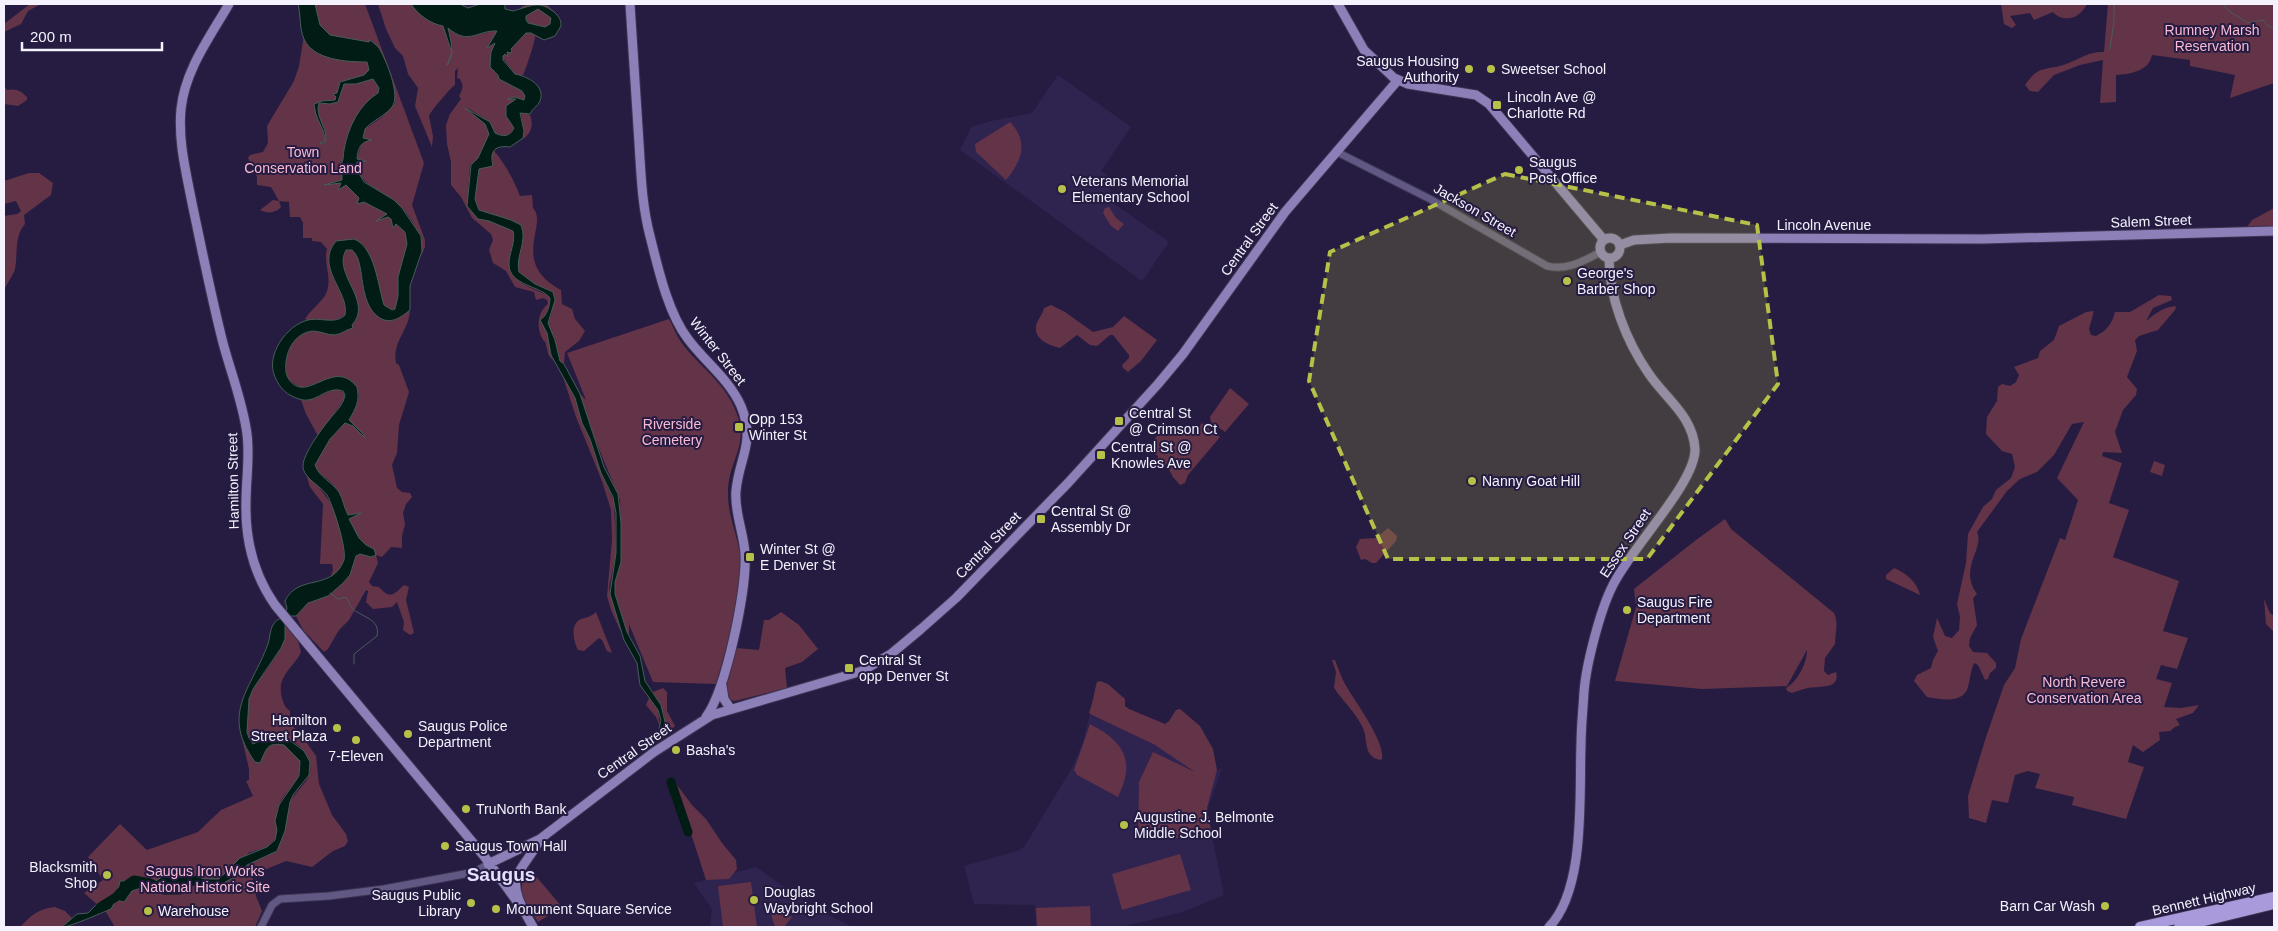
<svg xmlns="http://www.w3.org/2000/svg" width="2278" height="931" viewBox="0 0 2278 931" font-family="Arial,sans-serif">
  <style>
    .built { fill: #2f2350 }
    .green { fill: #633348 }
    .water { fill: #001c15; stroke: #495c5b; fill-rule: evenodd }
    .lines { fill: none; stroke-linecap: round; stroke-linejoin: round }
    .stream { stroke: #495c5b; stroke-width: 1 }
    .river { stroke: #001c15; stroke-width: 9 }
    .minor-casing { stroke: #3e3453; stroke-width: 9 }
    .major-casing { stroke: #3e3453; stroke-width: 11 }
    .highway-casing { stroke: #3e3453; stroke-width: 12 }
    .minor { stroke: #625884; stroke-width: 7 }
    .major { stroke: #8d80b8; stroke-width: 9 }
    .highway { stroke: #a99bdb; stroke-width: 10 }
    .marked { fill: #b7c147; fill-opacity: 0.2; stroke: #b7c147; stroke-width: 4; stroke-dasharray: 10 6; stroke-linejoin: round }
    .poi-dot { fill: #b7c147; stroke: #261c42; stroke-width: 2 }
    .labels { text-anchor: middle; stroke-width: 4; stroke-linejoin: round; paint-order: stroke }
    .park-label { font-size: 14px; fill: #f9bad3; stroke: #261c42 }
    .poi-label { font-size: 14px; fill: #f4f2fd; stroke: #261c42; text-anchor: start }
    .street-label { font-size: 14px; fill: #f4f2fd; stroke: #261c42 }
    .district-label { font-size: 19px; font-weight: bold; fill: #e5e0ff; stroke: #261c42 }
  </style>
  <rect width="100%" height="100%" fill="#261c42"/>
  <path class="built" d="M1058,75L1131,127L1101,171L1107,175L1113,203L1169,242L1142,281L960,150L971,127L991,121L1032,113Z
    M1090,714L1213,773L1222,768L1207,811L1224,895L1183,912L1121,927H1036L1035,905L974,904L964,866L1017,851L1024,847L1072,768L1083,742Z
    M756,867L813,908L853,927H710L712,909L694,883Z"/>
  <path class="green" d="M30,4H41L28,11L21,24L4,32V24Z
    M311,4H365L424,163L412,205L425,240V247L421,256C424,237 409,211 393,200C379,189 364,186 356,168L357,162L365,161L357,159L362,142L369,140L363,138L365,129L382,117L395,103C396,81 385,56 371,40L369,42L330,37L318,33Z
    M378,4H422C432,13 454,39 469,37C476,36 490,31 499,29L494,71L500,79L518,86L529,101L512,99L516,100L506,106V116L514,128C510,136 505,136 496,134L490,122L466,107L485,124L489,134L478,158L470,165L467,206C480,224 487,217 504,224C509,226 514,229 518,232C516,241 510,253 509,262C507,282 536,289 549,296L550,306L542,321L547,333L553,360C547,355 548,352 546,345C545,339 545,344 542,338C536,327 538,311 548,304L547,300L543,298L536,300L534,292L515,287L506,271L493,263L489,250L493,240L491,234L472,218L461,197L451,185V162L447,144L446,125L450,114L461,99L459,96C463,89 464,86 460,79L457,78L458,68L455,71V85C452,86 430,112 429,116L433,136L432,147L415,106L418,88L408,74L403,56L395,48L386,29Z
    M529,4L547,5L558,15L561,26C554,37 548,42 535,36C536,39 525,72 523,75H516L502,57L505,54L507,56V52L512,53L511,49L530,27L521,7Z
    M2001,4H2098L2087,5C2084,8 2082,12 2079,14C2071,21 2059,19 2053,12L2034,20L2030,13L2010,16L2016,25L2012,28L2004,24Z
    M2108,4H2274V83L2230,98L2235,75L2190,66V60L2152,55C2149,71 2131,74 2116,75V102L2100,103L2103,60L2080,65L2054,75L2038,92L2030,91L2025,85C2039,64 2047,71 2066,64C2079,59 2090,51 2104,52Z
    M304,35L366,57L381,92L348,135L342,170C357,183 408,225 409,243C409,254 402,269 399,280C397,290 400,300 395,309H388L384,305L366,251L332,247C321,276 350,293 345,315L336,320H307L305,319C311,309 324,301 327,291C332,277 323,262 327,249L321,242L312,241V238H303V223L300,217H290L289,202L279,201L281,207C276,213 268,214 260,210L273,200L279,201L271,187L257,185V177L248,158L250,155L263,152L268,143L267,126L294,81L299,66Z
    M4,86L7,90C17,88 21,91 27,97V100L18,106L4,104Z
    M521,112L530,115C534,125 531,135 521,140L524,135Z
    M1010,122C1029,142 1022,161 1006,180L976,152L975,144Z
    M493,150C503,160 515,182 520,196L532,195L533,208C549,224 509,262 561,290L562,304L572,309L575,319L585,331L579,341L565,352L564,364L560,361L555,340L548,323L552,312L553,292L535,284L519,272C515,257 525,243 522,228L511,220L479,210L473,198L479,166L491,155Z
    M29,173H39L53,183L51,195L24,215L25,224C14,236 18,254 15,269C13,275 7,284 4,290V216L17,214L21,211L16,201L4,204V181Z
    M1109,207L1116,218L1124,224L1118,231L1111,226L1103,213L1105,208Z
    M2274,208V226L2247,227L2252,220Z
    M346,250H352C366,261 357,297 376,314C381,319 386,322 393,320C399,319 404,313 410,310C409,331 392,341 396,363L399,365L409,392L399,425L397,453L392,465L397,488L402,492L410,493L412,497L406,504L403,513L405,524L402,536V548L391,547L382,557L376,555L378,563L369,582L372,586L379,587C391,601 395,593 404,585L409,587L406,600L414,633L410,635L403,630L404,622L397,602L392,607L373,609L366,602L368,591L366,590L349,620L339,630L328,649L324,652L303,630L296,616L308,603L330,595L342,584L350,575L356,556L360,554L373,557L376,554L372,548C360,543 355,531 349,519L360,513L348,515C343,505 340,495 334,486C327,477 318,475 315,465L330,439L353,412L359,397L357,387L350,381L333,378L301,388L287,379C282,360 291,331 315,331C323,331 330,336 338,334C343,333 347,329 352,328V325C373,302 332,273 346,250Z
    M2159,295L2171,296L2172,300L2153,308L2146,321C2155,314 2163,307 2176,306L2175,310L2158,330L2139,336L2135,340L2137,351L2127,377L2137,389L2136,395L2123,410L2115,432L2122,453L2103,452L2102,456L2122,463L2109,503L2129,510L2113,557L2179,581L2163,631L2188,638L2177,669L2161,665L2156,679L2172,683L2164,707L2181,708L2199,705L2193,713L2176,719L2180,725L2175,727L2170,731L2159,732L2160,740L2143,752L2133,745L2128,762L2144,767L2126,819L2072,805L2074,797L2035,788L2040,774L2028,771L2015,775L2008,803L1992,800L1986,823L1969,818L1968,796L1986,737L2004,685L2015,668L2021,639L2060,538L2065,540L2078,500L2057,478L2084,422L2072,424L2054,455L2037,472L2020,479L2007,491L1977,532C1985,549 1958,568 1977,594L1973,598L1977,625L1970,638L1969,646L1973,652L1987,653L1996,663V668L1990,673L1988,679L1985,680L1978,665L1974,663C1970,672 1970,682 1967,690C1960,704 1938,699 1927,697L1914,681L1917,675L1931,668L1933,660L1938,651L1933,637L1937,618L1945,636L1952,638L1959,630L1960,617L1957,604L1966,563L1968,534L1983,507L1992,499L1996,490L2011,478L2015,467L2012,454L2002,451L1986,434L1987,417L1997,401L1998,387L2002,384L2010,386L2016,382L2019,375L2014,367L2038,358L2040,351L2054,340L2059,326L2086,312L2094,311L2089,329L2091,335L2096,336C2107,330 2112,324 2115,312H2130Z
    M1051,305L1065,312L1093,332L1113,327L1124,316L1157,340L1141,361L1128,372L1123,368L1122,365L1129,358V355L1113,335H1110L1097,346L1090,345L1077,335L1060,348C1049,345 1034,340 1036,326C1037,320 1043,314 1044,308Z
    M669,319C673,326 676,335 681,342C697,364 720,379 732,403C754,445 727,458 728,495C728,515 737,534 740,554C745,589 726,650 716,684L653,682L629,624V635L627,632L616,597L614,586L621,562L620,500L588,422L580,394L586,400L567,353Z
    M562,374L575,398L582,423L590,439L601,473L614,501L616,553L609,588L621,632L611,610L607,596L612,539L611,510L602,481L576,417Z
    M1230,388L1249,404L1225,432L1211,422L1210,417Z
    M337,389L344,393V400L318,436L306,414L301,400C314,402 324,392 337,389Z
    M1202,423L1220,437L1188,475L1185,483L1180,485L1173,477L1167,466L1158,461V456L1152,452L1151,443L1164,428L1175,429L1187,436L1196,431Z
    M2154,461L2165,465L2162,476L2150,472Z
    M306,474C331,495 367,554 330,578L333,570L332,564H320L323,504L310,487Z
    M1725,519L1731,529L1834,613C1839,624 1835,632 1835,644L1825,658L1824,671L1828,675L1836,672C1841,690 1818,686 1808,688C1803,689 1797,691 1792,693L1787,691L1786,688C1798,681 1807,663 1807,650L1787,686L1702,689L1615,681L1636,607L1634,589L1696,540Z
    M1388,528L1397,536L1396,541L1376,563H1372L1365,559L1361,560L1356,547L1360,539L1376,538Z
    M1894,568C1906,573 1917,582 1920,595L1886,579V575Z
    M2264,599L2270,613L2274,616V632L2266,624Z
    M596,612L612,653L607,651L602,640L599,638L584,651L578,650C574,643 570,626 579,620C585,617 588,619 596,612Z
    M781,612L799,625L818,649L802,662L785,668L787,688L735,701C728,700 727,697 725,691L736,648L759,650L764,620H769Z
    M285,624L298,641L301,652C294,668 276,675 282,698C284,704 285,708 290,711V723L304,739L316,756L319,784L332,815L346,834L348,841L345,846L333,851L312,867L286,861L252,875L256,896L262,911L255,927H115L101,904L99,906L84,893L103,880L88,857L120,824L147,850L198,832L221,810L253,796L246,781L249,780V769L242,739L255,762L260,763C267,749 266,742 284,745L300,761C304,781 284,790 278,807C274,819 279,827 276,838L267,847L248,853L252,863L277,851C280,843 284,837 285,829C287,820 287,811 290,803C294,793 303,787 308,778C316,762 302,744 287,739C268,732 263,746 251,742C247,736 247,730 247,723C247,714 246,704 250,696C261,671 287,654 285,624Z
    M1332,660H1335C1339,670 1342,680 1348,689C1357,704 1385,742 1382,759L1380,760C1362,756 1369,739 1362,726C1354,711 1343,701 1334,688L1336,672Z
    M1100,681L1108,684L1125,699V706L1129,709L1165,724L1169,721L1176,710L1180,709L1200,726L1213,749L1217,770L1207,808L1212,836L1142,840L1138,836L1139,782L1153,752L1195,772L1155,745L1092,715L1089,713C1093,703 1094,692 1097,682Z
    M663,688L667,692V711L675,726L669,732L665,730L664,714L653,692Z
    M649,698L658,710L660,727L656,717L646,705Z
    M1090,724C1124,742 1136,760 1118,797L1077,775L1074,770Z
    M674,781L692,805L706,819L722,843L736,860L737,869L729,879L706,880Z
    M1180,854L1191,890L1122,910L1112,874Z
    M529,868L562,907L538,922C525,899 514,893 529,868Z
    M751,882L757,927H723L718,886Z
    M1090,906L1091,927H1037L1036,908Z
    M55,907L65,911L72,918L62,927H20C30,916 40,908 55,907Z
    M778,909L792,917L784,927H775L771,915Z"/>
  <path class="water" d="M298,4H315L320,25L330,35L369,42L370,40C373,43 377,45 379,48C386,60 401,95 392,107C385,116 373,120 365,129L363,138L372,140C360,142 358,148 357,159L366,161L357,162L356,168L364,182L394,200L402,208L421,236L422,251L410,286V310C399,319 388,326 376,315C357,297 366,261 352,250H346C332,274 374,301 352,325L353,328C347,329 342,334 335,335C327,335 320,331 313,331C293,333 284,354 286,372C287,379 293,386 300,387C316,390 338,362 357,387C360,401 356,408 349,420L363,434L365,438L353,426L345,423L330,439L315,465C319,477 332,482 339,492C343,499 344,508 348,515L361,513L349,519L359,538L366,545L374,549L376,555L371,557L360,554L356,556L350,575L342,584L328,596L308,603L296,616H289L286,613L287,608L285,601C298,573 332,592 344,560C347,549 333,505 327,495C321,486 303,478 303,466C303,454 321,430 329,420C335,412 343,406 345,395L343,391C326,385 316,405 299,399C287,395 280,389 275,377C265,355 287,325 308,320C321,317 335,325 345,315C350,292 314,267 336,241L354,239C375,247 378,286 384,305L392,310L395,309L398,296V277L407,244L405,232L396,224L393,228L391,219L388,217L376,221L387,214L364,202L357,204L359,198L346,185L338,190L341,183L324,185L342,180V167L340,165C344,161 343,156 344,150C348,127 359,105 378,93L379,88L373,79L356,84H344L338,102L330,104L319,103C314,117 330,130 325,143H320L325,141C325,132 320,125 317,117C315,113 315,108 314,104L322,101L335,100L336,97L333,94L337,93L340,82L364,75L369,70L367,62C347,62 313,60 304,39C299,28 301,15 298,4Z
    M411,4H460L468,8L480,4H505V9L513,11C531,6 539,0 554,12C559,17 561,19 561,26L555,36L544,40L531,33H526L511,49L512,53L507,52L508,57L505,54L503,56V60L515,74C526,76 546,85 540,101C538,106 532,109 530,114L520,113L524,131L523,138L510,147C496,145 489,150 493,166L479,169L475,199L479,210L511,220L521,225C528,242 515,256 519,272L535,284L553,292L555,300L548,323L555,340L560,361L564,364L580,394L604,467L618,494L621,523V562L615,582V594L627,632L640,656L645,681L661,705L665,722L664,737L662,738L659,729L661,720L658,710L640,685L637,663L624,640L610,594L616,553V513L613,497L601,473L590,439L582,423L575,398L551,355L547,333L540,320C547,316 550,306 550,298C540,285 509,286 509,264C509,253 516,241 513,231L489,221L478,219L467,206L471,165L478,158L489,134L485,124L465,108L490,122L495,133C503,137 510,137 514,128L506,116V106L516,99H507L515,97L524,100L525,96L522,91L499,79L498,75L490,67L491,52L495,43L487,48L497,31C477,30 469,46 448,28C451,41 455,54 447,65L452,53L443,26C431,24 418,15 411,4ZM538,9L551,18L550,24L545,27L528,23L526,20V16Z
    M281,618L285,622V639L281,648L253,689L249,699L247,732L249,738L253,744L272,736L288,739L304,751L310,762L309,775L293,795L290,802L285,831L277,851L247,865L238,875L220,885L207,887L185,883L160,890L141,888L132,891L124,902L116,900L111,909C101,913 70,927 62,927L77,914L88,913L98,903L111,901L117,895L120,881H156L163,876L182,874L205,879H219L240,858L267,847L275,840L277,830L275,821L279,805L299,776L300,761L284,745C266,742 267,749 260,763L255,762C220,713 251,690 268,644C271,635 269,623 281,618Z"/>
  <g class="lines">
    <path class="stream" d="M2223,4L2229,11L2248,23L2263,20L2268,26L2274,28
      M2110,49L2114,21V4
      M330,593L338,599L346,597C349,601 349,604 352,608C360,617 381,618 377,636L354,654V664"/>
    <path class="river" d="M671,782L688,832
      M100,907L116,897L128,884L134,880L150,883L164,890H179L190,882L197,880"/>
    <defs>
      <path id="minor" d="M1337,152L1430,199L1547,266C1567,271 1583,261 1601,252
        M475,872L497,877
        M261,927L272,905L280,899L329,896L384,889L475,872L488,864"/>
      <path id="major" d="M229,4C210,37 185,70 181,109C178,141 186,172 192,203C202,250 211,296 223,343C231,373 243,403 247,434C250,457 246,479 246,502C245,539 254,575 275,605L484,856L526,914
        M630,4C633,50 636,97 639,143C641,174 642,206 650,236C658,268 668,313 688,339C705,362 729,379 741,406C756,443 739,457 736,491C734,512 744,533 745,554C747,589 726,690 706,717
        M1338,4L1364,50L1394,78L1408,84L1476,95L1489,104L1604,240
        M1600 248a10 10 0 1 1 20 0a10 10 0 1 1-20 0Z
        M1620,245L1634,240L1671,238L1983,239L2274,231
        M722,686L724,699L730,708
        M488,864L540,839L654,752L712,715L862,671L891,654L921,629L956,598L1068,483L1158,384L1183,354L1285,212L1398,80
        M533,927C526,914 511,892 517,876C523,863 534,852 540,839
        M1549,927C1586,889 1579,795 1581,745C1581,727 1583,710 1584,692C1586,665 1600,611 1612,587C1628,551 1696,483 1695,449C1693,416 1666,399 1649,374C1626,341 1609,297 1609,258"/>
      <path id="highway" d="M2140,927L2274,897
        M2179,927L2274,904"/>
    </defs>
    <use href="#minor" class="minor-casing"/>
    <use href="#major" class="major-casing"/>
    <use href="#highway" class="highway-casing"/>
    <use href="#minor" class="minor"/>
    <use href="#major" class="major"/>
    <use href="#highway" class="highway"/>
  </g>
  <path class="marked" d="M1505,174L1757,225L1778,384L1647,559H1388L1309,381L1330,252Z"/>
  <g class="poi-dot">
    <circle cx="1469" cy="69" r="5"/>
    <circle cx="1491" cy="69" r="5"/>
    <rect x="1492" y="100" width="10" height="10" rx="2.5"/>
    <circle cx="1519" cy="170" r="5"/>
    <circle cx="1062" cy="189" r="5"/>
    <circle cx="1567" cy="281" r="5"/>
    <rect x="1114" y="416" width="10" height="10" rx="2.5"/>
    <rect x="734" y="422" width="10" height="10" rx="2.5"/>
    <rect x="1096" y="450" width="10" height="10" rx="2.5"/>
    <circle cx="1472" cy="481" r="5"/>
    <rect x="1036" y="514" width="10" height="10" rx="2.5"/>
    <rect x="745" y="552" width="10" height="10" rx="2.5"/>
    <circle cx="1627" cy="610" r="5"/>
    <rect x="844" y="663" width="10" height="10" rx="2.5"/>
    <circle cx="337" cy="728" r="5"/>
    <circle cx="408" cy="734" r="5"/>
    <circle cx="356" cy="740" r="5"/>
    <circle cx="676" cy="750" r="5"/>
    <circle cx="466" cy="809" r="5"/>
    <circle cx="1124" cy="825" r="5"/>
    <circle cx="445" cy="846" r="5"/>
    <circle cx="107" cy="875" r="5"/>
    <circle cx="754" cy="900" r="5"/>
    <circle cx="471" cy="903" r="5"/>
    <circle cx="2105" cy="906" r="5"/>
    <circle cx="496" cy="909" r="5"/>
    <circle cx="148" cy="911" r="5"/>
  </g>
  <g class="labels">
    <g class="park-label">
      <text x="2212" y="35">Rumney Marsh<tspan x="2212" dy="16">Reservation</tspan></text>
      <text x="303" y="157">Town<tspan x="303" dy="16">Conservation Land</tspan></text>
      <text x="672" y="429">Riverside<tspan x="672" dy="16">Cemetery</tspan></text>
      <text x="2084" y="687">North Revere<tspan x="2084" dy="16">Conservation Area</tspan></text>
      <text x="205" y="876">Saugus Iron Works<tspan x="205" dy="16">National Historic Site</tspan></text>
    </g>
    <g class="poi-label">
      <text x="1459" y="66" text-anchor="end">Saugus Housing<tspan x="1459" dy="16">Authority</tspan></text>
      <text x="1501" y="74">Sweetser School</text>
      <text x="1507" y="102">Lincoln Ave @<tspan x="1507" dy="16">Charlotte Rd</tspan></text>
      <text x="1529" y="167">Saugus<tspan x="1529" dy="16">Post Office</tspan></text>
      <text x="1072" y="186">Veterans Memorial<tspan x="1072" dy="16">Elementary School</tspan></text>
      <text x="1577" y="278">George's<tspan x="1577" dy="16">Barber Shop</tspan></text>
      <text x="1129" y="418">Central St<tspan x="1129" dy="16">@ Crimson Ct</tspan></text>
      <text x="749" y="424">Opp 153<tspan x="749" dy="16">Winter St</tspan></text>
      <text x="1111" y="452">Central St @<tspan x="1111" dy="16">Knowles Ave</tspan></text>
      <text x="1482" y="486">Nanny Goat Hill</text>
      <text x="1051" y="516">Central St @<tspan x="1051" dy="16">Assembly Dr</tspan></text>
      <text x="760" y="554">Winter St @<tspan x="760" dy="16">E Denver St</tspan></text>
      <text x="1637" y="607">Saugus Fire<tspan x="1637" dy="16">Department</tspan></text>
      <text x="859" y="665">Central St<tspan x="859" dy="16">opp Denver St</tspan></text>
      <text x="327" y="725" text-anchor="end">Hamilton<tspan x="327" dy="16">Street Plaza</tspan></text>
      <text x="418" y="731">Saugus Police<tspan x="418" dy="16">Department</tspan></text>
      <text x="686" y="755">Basha's</text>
      <text x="356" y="761" text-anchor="middle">7-Eleven</text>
      <text x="476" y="814">TruNorth Bank</text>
      <text x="1134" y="822">Augustine J. Belmonte<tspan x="1134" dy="16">Middle School</tspan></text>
      <text x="455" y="851">Saugus Town Hall</text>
      <text x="97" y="872" text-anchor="end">Blacksmith<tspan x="97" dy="16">Shop</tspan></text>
      <text x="764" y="897">Douglas<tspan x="764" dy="16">Waybright School</tspan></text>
      <text x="461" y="900" text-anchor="end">Saugus Public<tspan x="461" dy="16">Library</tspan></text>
      <text x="2095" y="911" text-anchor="end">Barn Car Wash</text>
      <text x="506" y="914">Monument Square Service</text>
      <text x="158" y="916">Warehouse</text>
    </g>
    <g class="street-label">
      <text transform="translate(1475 210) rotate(30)" y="5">Jackson Street</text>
      <text transform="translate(2151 221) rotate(-2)" y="5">Salem Street</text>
      <text x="1824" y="230">Lincoln Avenue</text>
      <text transform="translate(1249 239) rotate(-54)" y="5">Central Street</text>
      <text transform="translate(718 351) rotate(52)" y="5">Winter Street</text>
      <text transform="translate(233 481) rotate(-91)" y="5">Hamilton Street</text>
      <text transform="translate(1625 543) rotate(-56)" y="5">Essex Street</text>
      <text transform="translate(988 545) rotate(-46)" y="5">Central Street</text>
      <text transform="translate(634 751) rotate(-35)" y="5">Central Street</text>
      <text transform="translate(2204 899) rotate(-13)" y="5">Bennett Highway</text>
    </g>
    <g class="district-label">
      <text x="501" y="881">Saugus</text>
    </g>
  </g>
  <rect width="2278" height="931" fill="none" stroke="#f4f2fd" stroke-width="10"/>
  <path d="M22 42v8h140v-8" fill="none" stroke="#f4f2fd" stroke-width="2.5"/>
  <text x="30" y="42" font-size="15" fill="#f4f2fd" stroke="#261c42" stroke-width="4" paint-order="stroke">200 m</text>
</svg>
